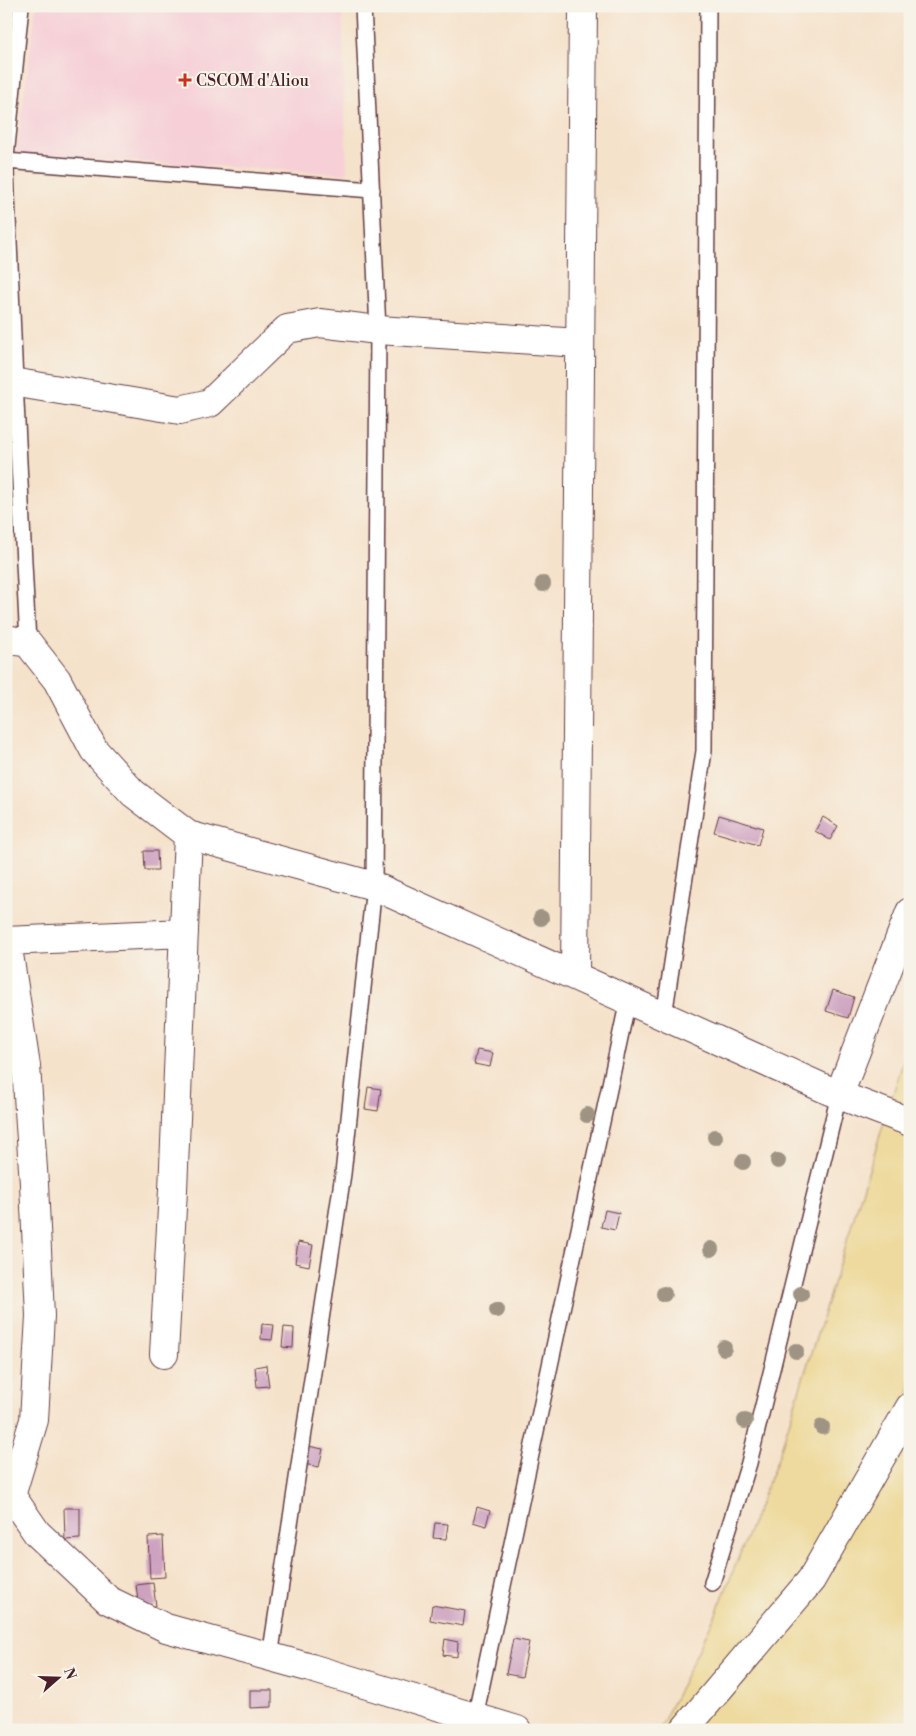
<svg xmlns="http://www.w3.org/2000/svg" width="916" height="1736" viewBox="0 0 916 1736" font-family="'Libre Bodoni',serif">
  <style>
    .built { fill: #f6cfd7 }
    .sand { fill: #eeda9e; stroke: #9c7c64 }
    .building { fill: #cda2c1 }
    .lines { fill: none; stroke-linecap: round; stroke-linejoin: round }
    .lane-casing { stroke: #643c43; stroke-width: 18 }
    .street-casing { stroke: #643c43; stroke-width: 30 }
    .lane { stroke: #fff; stroke-width: 15 }
    .street { stroke: #fff; stroke-width: 28 }
    .tree { fill: #9f9484 }
    .poi-dot { fill: #c8321e; stroke: #f7f3e8; stroke-width: 2 }
    .labels { text-anchor: middle; stroke-width: 4; stroke-linejoin: round; paint-order: stroke }
    .poi-label { font-size: 16px; fill: #4a1f2b; stroke: #f7f3e8; text-anchor: start }
  </style>
  <rect width="100%" height="100%" fill="#f7f3e8"/>
  <filter id="ink" filterUnits="userSpaceOnUse"><feTurbulence type="fractalNoise" baseFrequency=".02" numOctaves="2"/><feDisplacementMap in="SourceGraphic" scale="10" xChannelSelector="R" yChannelSelector="G"/><feConvolveMatrix kernelMatrix="1 2 1 2 8 2 1 2 1" color-interpolation-filters="sRGB"/></filter>
  <filter id="wash" filterUnits="userSpaceOnUse"><feTurbulence type="fractalNoise" baseFrequency=".0096" numOctaves="4" result="noise"/><feDisplacementMap in="SourceGraphic" scale="20" xChannelSelector="R" yChannelSelector="G"/><feGaussianBlur stdDeviation="1.12" result="paint"/><feColorMatrix in="noise" values="0 0 0 0 0 0 0 0 0 0 0 0 0 0 0 0 0 1.4 0 .05"/><feComposite in="paint" operator="in"/></filter>
  <g filter="url(#wash)">
    <rect width="100%" height="100%" fill="#f5e2cb"/>
    <path class="built" d="M36,6H342L347,174L16,155Z"/>
    <path class="sand" d="M910,1040V1726L906,1730H659L716,1614L777,1461Z"/>
    <g id="blocks">
      <path class="building" d="M719,815L763,828L758,845L714,832Z
        M823,817L838,826L830,840L815,831Z
        M144,851H157L158,870H145Z
        M833,990L854,997L848,1018L826,1011Z
        M477,1050L493,1053L490,1067L474,1064Z
        M368,1087L381,1089L378,1111L365,1109Z
        M605,1210L619,1213L615,1230L601,1227Z
        M298,1242L313,1245L309,1266L295,1263Z
        M262,1324L274,1325L272,1340L261,1339Z
        M284,1327L294,1328L293,1348L282,1347Z
        M266,1365L269,1386L257,1387L255,1367Z
        M308,1446L323,1449L319,1467L304,1464Z
        M477,1507L490,1511L486,1526L473,1522Z
        M64,1508H80V1539L65,1540Z
        M435,1523L448,1524L446,1539L433,1538Z
        M163,1536L165,1577L150,1578L148,1537Z
        M153,1583L156,1606L139,1608L136,1585Z
        M432,1605L465,1611L463,1626L430,1620Z
        M445,1639L458,1642L457,1657L443,1655Z
        M513,1639L529,1642L522,1677L506,1674Z
        M250,1690H272V1707L250,1708Z"/>
    </g>
  </g>
  <g filter="url(#ink)">
    <use href="#blocks" fill-opacity="0" stroke="#643c43" stroke-width="1"/>
    <g class="lines">
      <defs>
        <path id="lane" d="M6,157L21,6
          M6,161L372,190
          M6,171L15,382L28,643
          M664,1016L704,751L708,6
          M712,1583L749,1463L839,1095
          M270,1657L343,1174L374,886L378,330L363,6
          M475,1717L628,1000"/>
        <path id="street" d="M6,381L180,410L210,403L287,329L320,323L378,330L580,343
          M6,639L28,643L57,680L94,750L133,793L188,835L374,886L839,1095L910,1122
          M6,941L184,933
          M7,941L26,1066L34,1184L40,1316L34,1420L11,1496
          M575,975L583,6
          M839,1095L910,912
          M164,1354L173,1190L188,835
          M6,1488L37,1533L108,1600L166,1628L311,1668L517,1730
          M684,1730L811,1580L910,1407"/>
      </defs>
      <use href="#lane" class="lane-casing"/>
      <use href="#street" class="street-casing"/>
      <use href="#lane" class="lane"/>
      <use href="#street" class="street"/>
    </g>
    <g class="tree">
      <circle cx="543" cy="584" r="8"/>
      <circle cx="541" cy="918" r="8"/>
      <circle cx="587" cy="1115" r="8"/>
      <circle cx="715" cy="1137" r="8"/>
      <circle cx="778" cy="1161" r="8"/>
      <circle cx="743" cy="1162" r="8"/>
      <circle cx="711" cy="1249" r="8"/>
      <circle cx="664" cy="1294" r="8"/>
      <circle cx="801" cy="1294" r="8"/>
      <circle cx="497" cy="1310" r="8"/>
      <circle cx="724" cy="1348" r="8"/>
      <circle cx="796" cy="1351" r="8"/>
      <circle cx="745" cy="1421" r="8"/>
      <circle cx="822" cy="1427" r="8"/>
    </g>
  </g>
  <path class="poi-dot" d="M182.5 72.5h5v5h5v5h-5v5h-5v-5h-5v-5h5z"/>
  <g class="labels">
    <g class="poi-label">
      <text x="196" y="86">CSCOM d'Aliou</text>
    </g>
  </g>
  <rect width="916" height="1736" fill="none" stroke="#f7f3e8" stroke-width="25"/>
  <g transform="translate(58 1678) rotate(70)" stroke="#f7f3e8" stroke-width="4" paint-order="stroke">
  <path d="M0-4L9 19L0 12L-9 19Z" fill="#4a1f2b"/>
  <text y="-8" font-size="14" font-weight="bold" text-anchor="middle" fill="#4a1f2b">N</text>
  </g>
</svg>
